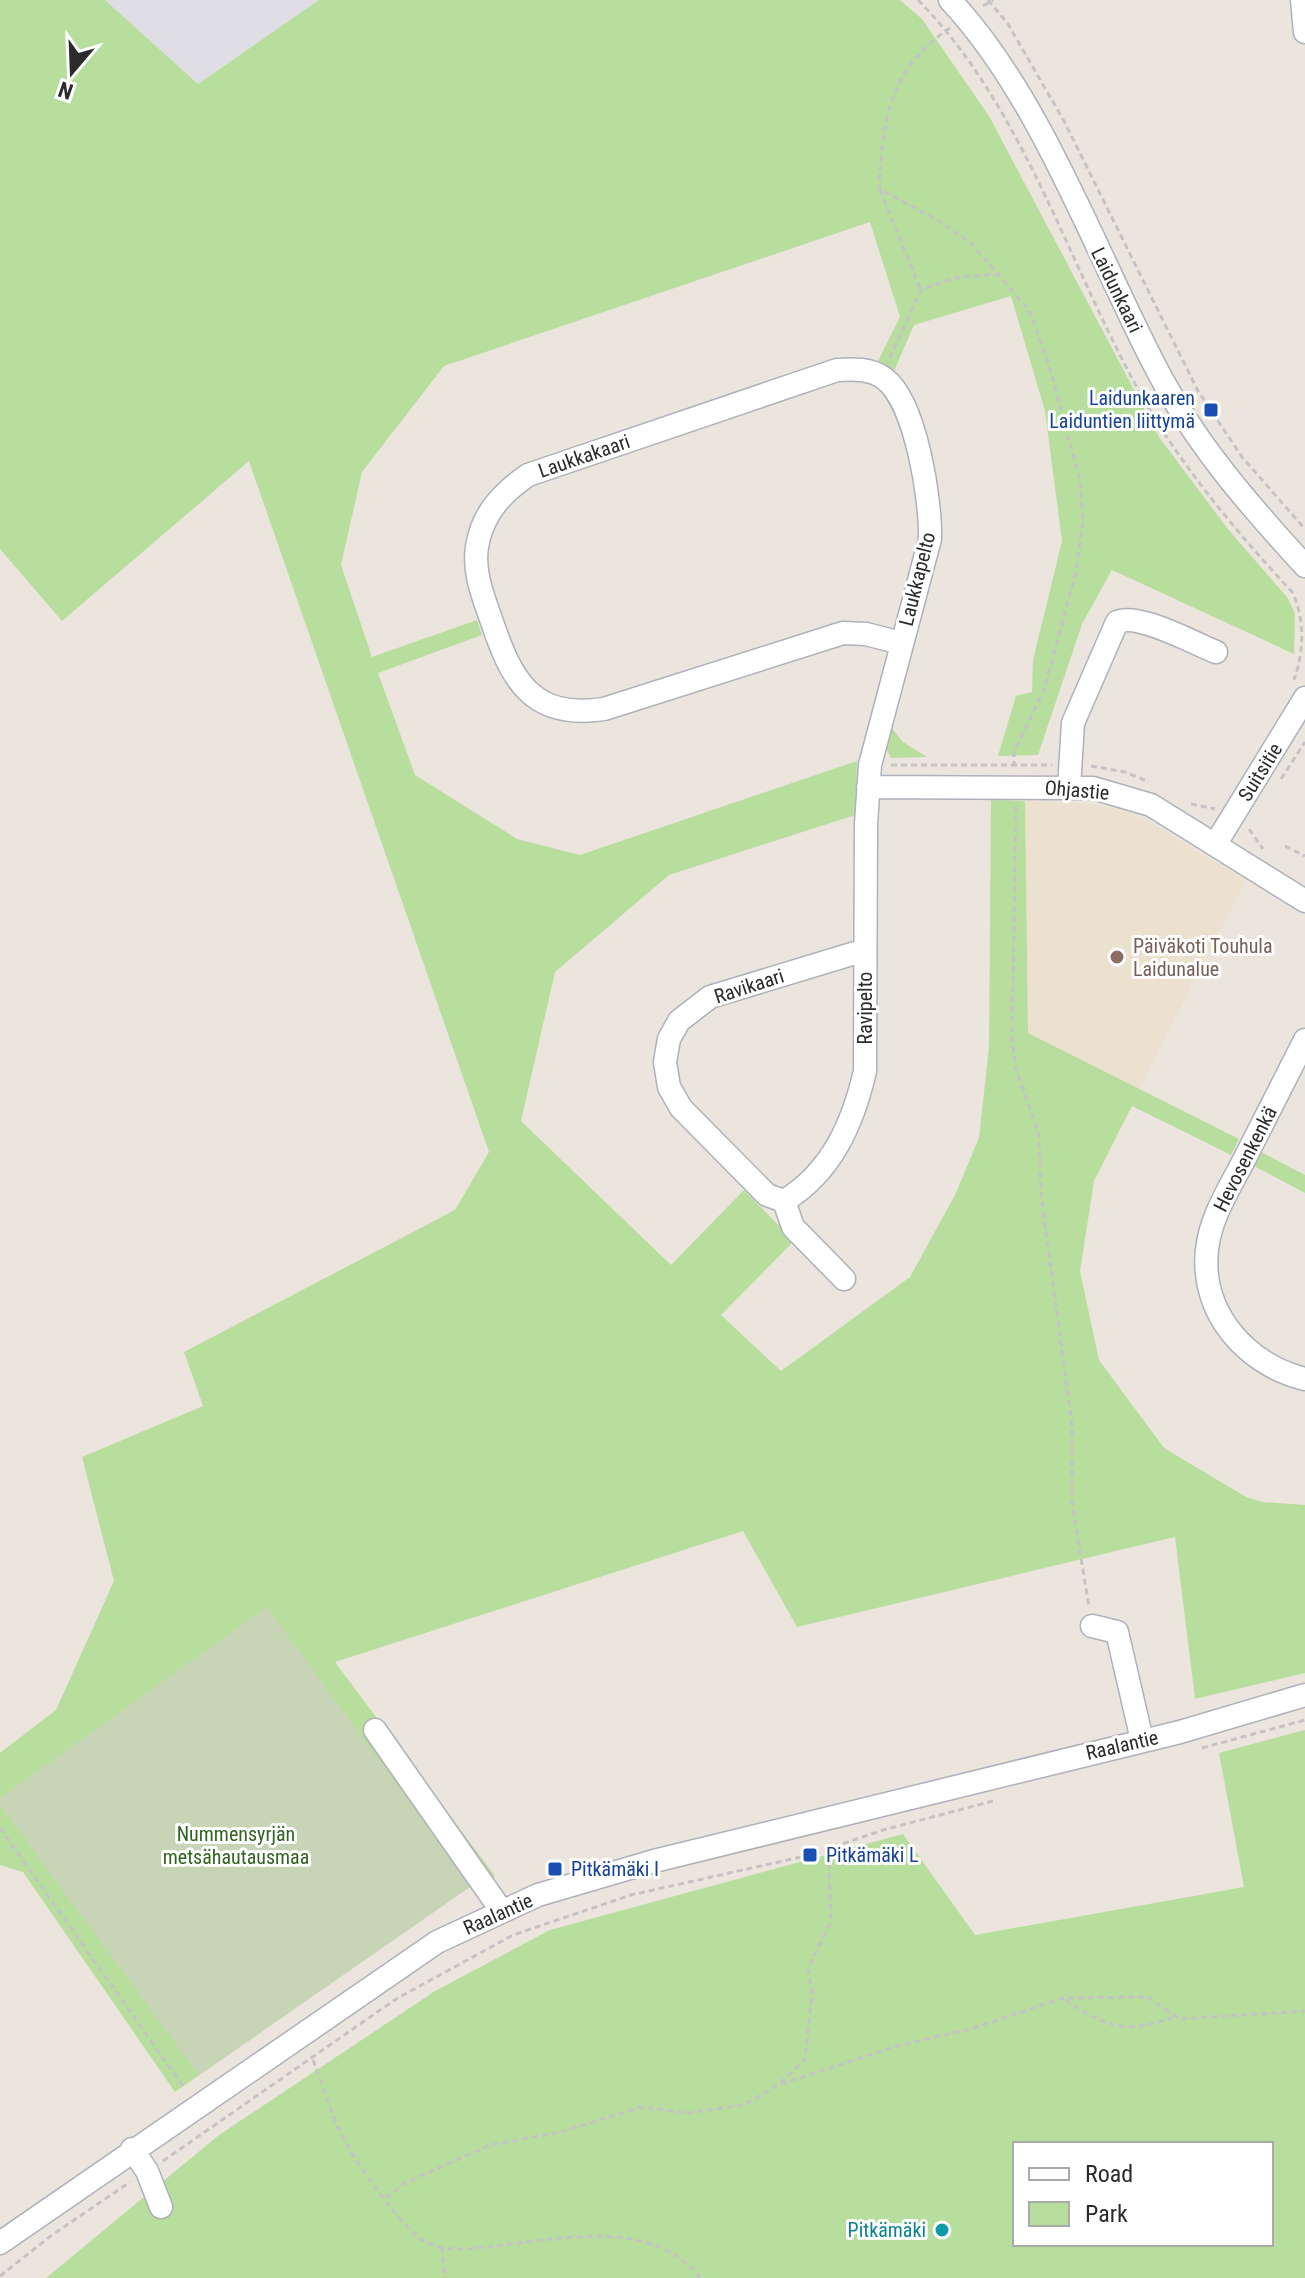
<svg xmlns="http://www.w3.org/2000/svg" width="1305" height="2278" viewBox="0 0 1305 2278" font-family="'Roboto Condensed',sans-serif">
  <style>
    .industrial { fill: #dfdee4 }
    .education { fill: #ece1cf }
    .green { fill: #b8de9e; fill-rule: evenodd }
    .cemetery { fill: #c7d4b6 }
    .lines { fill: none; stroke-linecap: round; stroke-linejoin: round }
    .minor-casing { stroke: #aeb1ba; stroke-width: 25 }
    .path { stroke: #c4c4c4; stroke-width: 3; stroke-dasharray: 6 4; stroke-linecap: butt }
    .minor { stroke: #fff; stroke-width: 22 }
    .transit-dot { fill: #1a4fb4; stroke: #fff; stroke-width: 3 }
    .education-dot { fill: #8d6e63; stroke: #fff; stroke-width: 3 }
    .culture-dot { fill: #0f9aa8; stroke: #fff; stroke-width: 3 }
    .labels { text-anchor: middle; stroke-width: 6; stroke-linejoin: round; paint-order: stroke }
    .street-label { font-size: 20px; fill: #2b2b2b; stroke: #fff }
    .transit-label { font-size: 20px; fill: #164399; stroke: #fff; text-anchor: start }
    .education-label { font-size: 20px; fill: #785e54; stroke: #fff; text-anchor: start }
    .park-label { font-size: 20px; fill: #316320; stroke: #fff }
    .culture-label { font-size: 20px; fill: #0d838f; stroke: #fff; text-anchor: end }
  </style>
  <rect width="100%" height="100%" fill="#ebe5de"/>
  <path class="industrial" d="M105,0H319L198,84Z"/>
  <path class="education" d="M1025,801L1091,804L1120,809L1144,819L1246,880L1139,1089L1028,1033Z"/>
  <path class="green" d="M0,0H105L198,84L319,0H900L922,19L989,116L1159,437L1227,528L1287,597L1295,613L1294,654L1112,570L1082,624L1038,755L998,756L1016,696L1032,692L1033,660L1062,541L1045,411L1011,296L914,325L894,371L877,363L900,317L870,222L444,366L362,472L341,565L372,657L477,620L482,635L378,673L415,775L517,839L580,855L857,761L855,815L669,875L555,972L521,1121L671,1265L744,1190L794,1241L721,1315L781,1371L910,1277L955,1195L979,1138L989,1047L991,800L1025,801L1028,1033L1239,1139L1231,1155L1132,1106L1094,1181L1080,1271L1099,1360L1164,1448L1246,1497L1262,1502L1305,1505V1673L1195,1699L1175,1537L797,1627L743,1531L335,1662L495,1876L471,1886L175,2092L23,1872L0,1865V1753L56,1710L114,1581L82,1457L203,1406L184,1352L455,1210L489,1152L249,461L62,621L0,549Z
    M890,726L903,742L927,757L891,758L886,748Z
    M1259,1151L1305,1175V1193L1252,1165Z
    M1305,1730V2278H46L219,2135L435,1991L550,1930L903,1834L975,1935L1244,1887L1219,1753ZM1015,2144H1271V2244H1015Z"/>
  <path class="cemetery" d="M267,1607L471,1886L199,2075L0,1805V1798Z"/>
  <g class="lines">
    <defs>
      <path id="minor" d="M950,0C1040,96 1094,249 1155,366C1194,442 1248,504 1305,566
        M1302,0L1305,32
        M868,787L1093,788L1151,805L1305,901
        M1069,787L1073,723L1117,622C1138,612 1193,643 1216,652
        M1215,845L1305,698
        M1305,1040C1285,1080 1264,1120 1244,1160C1229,1189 1210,1218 1207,1250C1200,1313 1247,1365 1305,1379
        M784,1201C832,1172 853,1123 865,1071L866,824L870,765L930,539C931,500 916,403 885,379C871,368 853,369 837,370L528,475C502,493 482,514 477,547C473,572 483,596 491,619C511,679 531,720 604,709L843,633L866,634L901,643
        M784,1201L767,1195L681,1108L669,1087L665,1062L669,1039L679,1021L710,997L865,950
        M784,1201L793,1227L844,1279
        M1092,1626L1117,1632L1142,1740
        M375,1730L501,1910
        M132,2149L147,2171L161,2207
        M0,2243L437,1942L538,1895L654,1861L1180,1732L1305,1695"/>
    </defs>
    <use href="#minor" class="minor-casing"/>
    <path class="path" d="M918,0C1028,111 1072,279 1151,412C1191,478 1241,537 1293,593C1305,622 1304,651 1294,680
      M988,0L1008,24L1064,121L1198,391L1242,457L1305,529
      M983,6L993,0
      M950,28C888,70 883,121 879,189L936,219L970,242L1029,310L1048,362L1080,479L1083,521L1076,572L1044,690L1014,752V766
      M880,190L921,290
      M890,358L921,290L954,278L1000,274
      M891,765H1052
      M1091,766L1125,772L1149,782
      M1281,779L1305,742
      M1191,804L1215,809
      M1016,806L1012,1039L1016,1069L1039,1135L1041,1195L1072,1425V1503L1089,1607
      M1249,829L1263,849
      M1285,846L1305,856
      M1202,1748L1305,1720
      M0,1828L185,2089
      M1065,2000C1108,2028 1127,2035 1176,2016
      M313,2060C323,2086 331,2115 344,2139C355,2162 402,2227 422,2240C443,2253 471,2249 494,2246C560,2239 654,2217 700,2278
      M781,2084L897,2046L970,2029L1063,1998L1147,1997L1180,2019L1305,2011
      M163,2161L396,1999L513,1935L631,1895L810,1855L883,1830L993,1801
      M386,2198L403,2184L490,2145L561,2132L641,2107L688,2113L744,2105L778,2085L805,2060L812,1993L808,1969L831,1921L828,1849
      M442,2247L445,2278
      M0,2276L52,2235L130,2182"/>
    <use href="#minor" class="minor"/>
  </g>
  <g class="transit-dot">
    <rect x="1203" y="402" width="16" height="16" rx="4"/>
    <rect x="802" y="1847" width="16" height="16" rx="4"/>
    <rect x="547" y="1861" width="16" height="16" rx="4"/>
  </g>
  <circle class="education-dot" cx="1117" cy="957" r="8"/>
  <circle class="culture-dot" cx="942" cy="2230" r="8"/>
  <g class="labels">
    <g class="street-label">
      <text transform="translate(1117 290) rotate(64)" y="7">Laidunkaari</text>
      <text transform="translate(584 456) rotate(-19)" y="7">Laukkakaari</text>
      <text transform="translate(917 579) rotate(-76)" y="7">Laukkapelto</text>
      <text transform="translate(1260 772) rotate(-58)" y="7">Suitsitie</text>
      <text transform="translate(1077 790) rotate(5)" y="7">Ohjastie</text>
      <text transform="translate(749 986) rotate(-18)" y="7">Ravikaari</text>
      <text transform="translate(865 1008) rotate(-90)" y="7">Ravipelto</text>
      <text transform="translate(1245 1159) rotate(-63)" y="7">Hevosenkenkä</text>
      <text transform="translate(1122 1745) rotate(-13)" y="7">Raalantie</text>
      <text transform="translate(498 1914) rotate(-24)" y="7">Raalantie</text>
    </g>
    <g class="transit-label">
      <text x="1195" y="405" text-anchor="end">Laidunkaaren<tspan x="1195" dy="23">Laiduntien liittymä</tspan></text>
      <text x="826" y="1862">Pitkämäki L</text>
      <text x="571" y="1876">Pitkämäki I</text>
    </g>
    <g class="education-label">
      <text x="1133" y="953">Päiväkoti Touhula<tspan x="1133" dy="23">Laidunalue</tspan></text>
    </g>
    <g class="park-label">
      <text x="236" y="1841">Nummensyrjän<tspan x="236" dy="23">metsähautausmaa</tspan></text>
    </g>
    <g class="culture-label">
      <text x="926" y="2237">Pitkämäki</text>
    </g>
  </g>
  <rect x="1013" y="2142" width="260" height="104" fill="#ffffff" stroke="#aaaaaa" stroke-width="2"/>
  <rect x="1029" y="2168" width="40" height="12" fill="#ffffff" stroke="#aaaaaa" stroke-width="2"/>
  <text x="1085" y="2182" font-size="24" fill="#2b2b2b">Road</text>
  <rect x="1029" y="2202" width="40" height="24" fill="#b8de9e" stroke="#aaaaaa" stroke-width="2"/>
  <text x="1085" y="2222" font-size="24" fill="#2b2b2b">Park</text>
  <g transform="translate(72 72) rotate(199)" stroke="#ffffff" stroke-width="6" paint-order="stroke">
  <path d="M0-6L14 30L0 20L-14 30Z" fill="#2b2b2b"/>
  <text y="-12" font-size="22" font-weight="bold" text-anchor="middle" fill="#2b2b2b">N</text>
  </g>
</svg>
